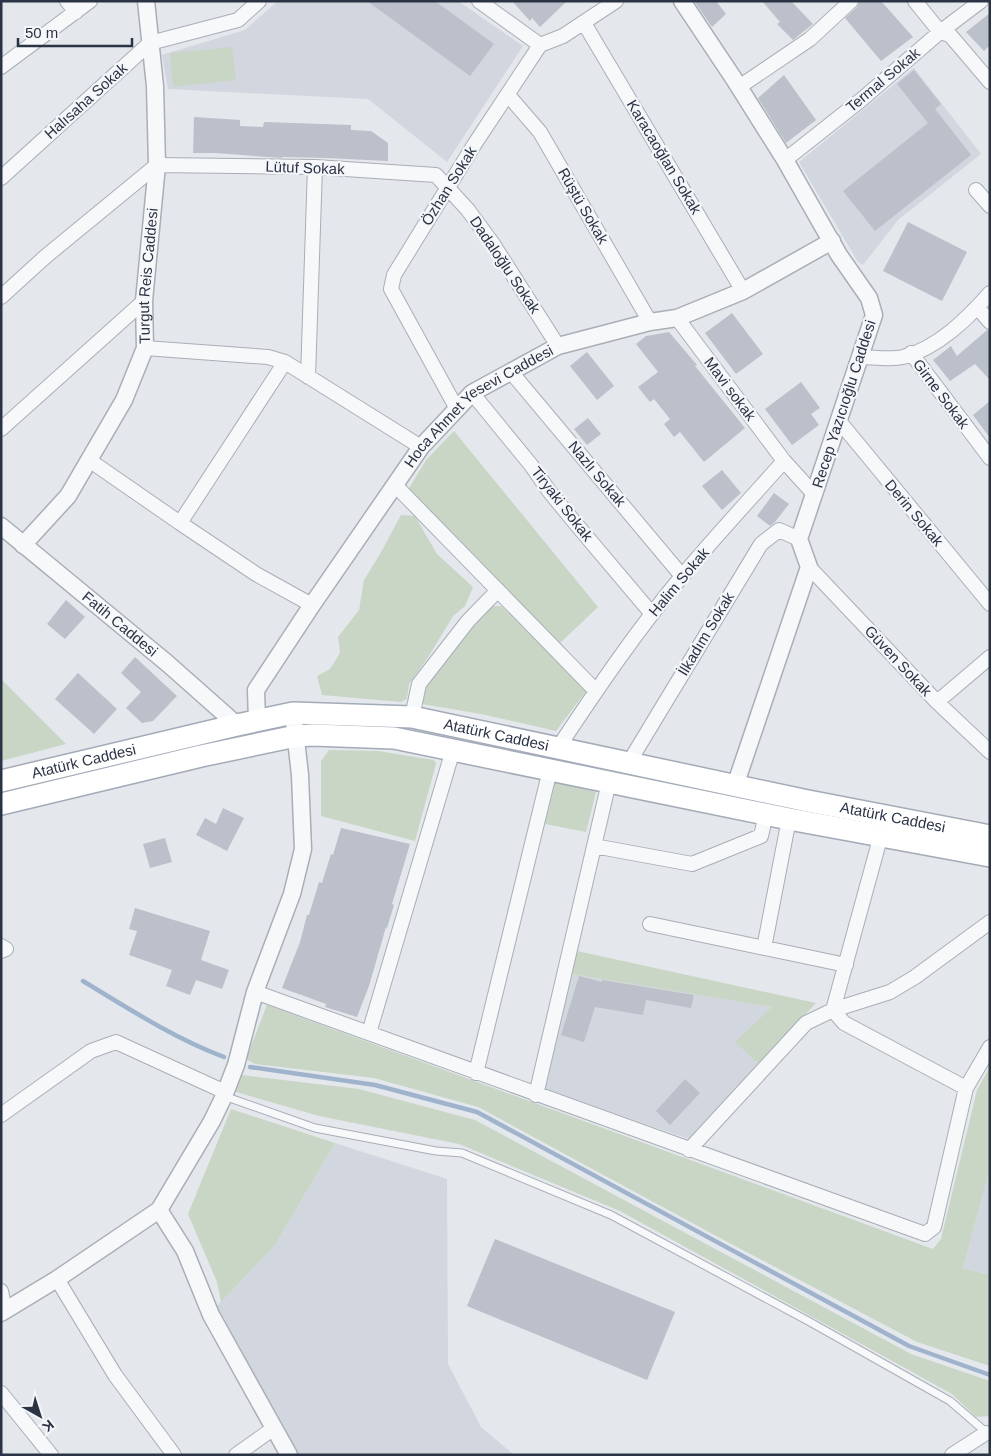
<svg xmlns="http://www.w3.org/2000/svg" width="991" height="1456" viewBox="0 0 991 1456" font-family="Arial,sans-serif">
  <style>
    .built { fill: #d2d6de }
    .green { fill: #c9d6c5 }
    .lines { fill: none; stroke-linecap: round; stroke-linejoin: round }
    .stream { stroke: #9fb4cc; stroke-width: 4.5 }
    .building { fill: #bbc0ca }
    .service-casing { stroke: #a9aeb7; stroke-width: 9 }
    .minor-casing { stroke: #a9aeb7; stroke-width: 16 }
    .tertiary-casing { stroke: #a9aeb7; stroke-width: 19 }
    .primary-casing { stroke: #a3abb8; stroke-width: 24 }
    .service { stroke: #f7f8fa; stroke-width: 7 }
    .minor { stroke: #f7f8fa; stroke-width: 14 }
    .tertiary { stroke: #f7f8fa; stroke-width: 16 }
    .primary { stroke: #fff; stroke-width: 21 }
    .labels { text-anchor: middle; stroke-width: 4.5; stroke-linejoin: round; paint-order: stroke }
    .street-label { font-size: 15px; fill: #2b3445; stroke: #f4f6f9 }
  </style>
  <rect width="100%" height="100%" fill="#e4e7ec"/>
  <path class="built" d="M278,1H458L523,46L447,162L368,99L168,89L162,55L245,30Z
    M914,68L981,154L898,220L863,265L858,262L799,162Z
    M572,974L773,1007L759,1064L689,1139L541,1088Z
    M335,1143L447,1179L448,1364L481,1427L514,1455H289L215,1308L275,1245Z
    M990,1168V1275L963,1268Z"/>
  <path class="green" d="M232,47L236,80L173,87L170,53Z
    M454,431L598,607L559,644L408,490L426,460Z
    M401,515L415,516L437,554L473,587L465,606L453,616L427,659L409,684L407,699L401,702L322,695L317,676L330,669L340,653L338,637L359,610L364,580L380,554Z
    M490,606H501L587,690L556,731L481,714L422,704L424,688Z
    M1,679L66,744L1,761Z
    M329,750L378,751L434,760L436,764L415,841L321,816V761Z
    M555,782L596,792L586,832L545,824Z
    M577,951L816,1003L759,1064L735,1042L772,1007L572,974Z
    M267,1005L933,1249L941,1239L977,1090L990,1067V1168L963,1268L990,1275V1366L917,1342L707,1231L478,1107L374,1078L255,1064L246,1059Z
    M242,1075L359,1089L475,1120L911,1354L990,1381V1416L976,1417L952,1394L620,1211L459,1144L319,1116L236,1092Z
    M231,1109L335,1143L275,1245L221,1302L217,1282L188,1214Z"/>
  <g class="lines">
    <path class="stream" d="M83,981C129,1009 174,1038 224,1057
      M250,1067L375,1085L477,1112L909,1346L990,1375"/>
  </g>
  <path class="building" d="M367,1H435L494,44L470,76Z
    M512,1H567L540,27L532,18L530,21Z
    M694,1H716L726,14L712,27Z
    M762,1H791L813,24L793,40L777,24L780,22Z
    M860,1H881L913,37L881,61L845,18L857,7Z
    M990,13V45L984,51L966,32Z
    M914,70L941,104L935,109L971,155L875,231L843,191L928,123L897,84Z
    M784,75L816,120L786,143L758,98Z
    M194,117L240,120V126L263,127L264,122L351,125V130L371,131L388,143V161L326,158L283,157L281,158L215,153H193Z
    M908,222L967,252L942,301L883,271Z
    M732,313L763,354L736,374L705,333Z
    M987,330L990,331V380L975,364L950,381L933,360L951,346L957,356Z
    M669,332L697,365L695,366L745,428L704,462L680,432L674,437L664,424L670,419L654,399L650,402L638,387L658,372L636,344L646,336Z
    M587,352L614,386L597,400L570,366Z
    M801,382L820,408L811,414L819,425L792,445L765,409Z
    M990,401V438L973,415Z
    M588,418L601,434L587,445L574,429Z
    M722,470L741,493L722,510L702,486Z
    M774,493L789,504L775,522L770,526L757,516Z
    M66,600L85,617L65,639L47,624Z
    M135,657L177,696L153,721L142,723L126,708L141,692L121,673Z
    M78,673L117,709L94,734L55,699Z
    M223,808L244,818L227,851L196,835L205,818L216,824Z
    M341,828L410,844L392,904L394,905L387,928L386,927L369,986L357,1017L325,1007L326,1004L282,988L300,942L307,915H309L319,882L322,883L331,854L333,855Z
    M165,838L172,862L150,868L143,844Z
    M135,908L210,931L201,960L229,970L222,989L196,980L190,995L166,986L172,970L129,955L137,931L129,929Z
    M579,976L602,982V980L694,995L691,1008L646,1000L643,1015L595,1007L584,1042L561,1035Z
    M685,1079L700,1093L670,1125L656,1111Z
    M495,1239L675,1312L647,1380L467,1306Z"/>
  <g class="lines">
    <defs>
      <path id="service" d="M224,1096L315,1128L436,1151L462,1153L611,1215L810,1322L950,1401L987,1433"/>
      <path id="minor" d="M67,1L76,12
        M479,1L540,45
        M915,1L940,32L950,35L990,82
        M584,23L743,291
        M1,67L90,1
        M739,87L810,39L851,1
        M508,95L540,132L650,322
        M785,160L861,100L940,32L981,1
        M1,178L150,43L238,20L259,1
        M976,190L990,206
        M1,297L45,257L157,165L315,167L436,175L468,210L493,244L558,346
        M977,307L990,322
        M677,318L784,461
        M145,348L268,357L285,362L421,447
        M911,353L990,458
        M860,357C873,357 890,360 903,357C938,348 967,319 990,293
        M285,362L180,523L256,574L312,605
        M511,372L682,576
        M308,377L315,167
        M472,393L531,465L549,491L576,524L652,614
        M457,409L391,289L394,275L474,145L540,45L563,36L616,1
        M839,421L990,604
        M1,429L144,301
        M89,460L180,523
        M395,485L596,691
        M809,567L937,702L990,752
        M937,702L990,657
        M412,717L419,684L468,621L498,590
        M558,748C597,689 637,630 683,575C715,537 750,499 784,461L814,494
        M633,764L634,754L761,544L779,530L799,539
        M594,846L692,864L761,836L766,814
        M650,924L846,965
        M1,946L6,949L1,951
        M764,948L789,819
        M255,992L925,1234L934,1227L966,1088L990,1047
        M833,1010L881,835
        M833,1010L844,1023L966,1088
        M369,1033L453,750
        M476,1073L550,770
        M536,1095L609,782
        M1,1115L91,1051L116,1042L223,1091L224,1096
        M689,1150L806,1023L833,1010L890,992L915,977L990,922
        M57,1279L115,1375L174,1455
        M1,1291L5,1311
        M1,1393L51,1455
        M236,1455L274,1428
        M952,1455L986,1433"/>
      <g id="tertiary">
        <path d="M682,1L734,79L785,160L839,255L869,298L874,315L799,539L809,567L735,786"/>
        <path id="s1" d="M1,526L167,663L237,725"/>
        <path id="s2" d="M23,545L68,496L124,400L145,348L144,301L157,165L155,86L146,1"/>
        <path id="s3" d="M257,721L256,690L312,605L421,447L472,393L558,346L650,322L677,318L743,291L832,241"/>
        <path d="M159,1210L185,1251L211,1315L289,1455"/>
        <path d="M1,1313L57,1279L159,1210L212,1121L224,1096L236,1065L255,992L292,894L303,849L300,775L293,713"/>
      </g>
      <g id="primary">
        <path id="s4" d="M1,781L237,725L293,713L412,717L808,801L990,836"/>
        <path d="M1,804L201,756L296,736L313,735L394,738L789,819L990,856"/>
      </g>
    </defs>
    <use href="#service" class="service-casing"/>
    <use href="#minor" class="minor-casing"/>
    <use href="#tertiary" class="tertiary-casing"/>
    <use href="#primary" class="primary-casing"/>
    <use href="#service" class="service"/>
    <use href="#minor" class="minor"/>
    <use href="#tertiary" class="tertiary"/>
    <use href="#primary" class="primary"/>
  </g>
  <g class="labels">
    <g class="street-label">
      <text transform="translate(883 80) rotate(-40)" y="5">Termal Sokak</text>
      <text transform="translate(86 101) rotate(-42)" y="5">Halısaha Sokak</text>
      <text transform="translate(664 157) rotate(59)" y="5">Karacaoğlan Sokak</text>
      <text transform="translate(305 168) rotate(2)" y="5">Lütuf Sokak</text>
      <text transform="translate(449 186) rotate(-58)" y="5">Özhan Sokak</text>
      <text transform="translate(583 206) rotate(60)" y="5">Rüştü Sokak</text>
      <text transform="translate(505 265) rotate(56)" y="5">Dadaloğlu Sokak</text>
      <text dy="5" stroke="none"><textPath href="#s2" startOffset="306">Turgut Reis Caddesi</textPath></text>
      <text transform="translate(730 389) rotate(53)" y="5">Mavi sokak</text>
      <text transform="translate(941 394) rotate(53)" y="5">Girne Sokak</text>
      <text transform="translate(844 404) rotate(-72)" y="5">Recep Yazıcıoğlu Caddesi</text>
      <text dy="5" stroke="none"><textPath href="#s3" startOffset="396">Hoca Ahmet Yesevi Caddesi</textPath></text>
      <text transform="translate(597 474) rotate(50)" y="5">Nazlı Sokak</text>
      <text transform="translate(562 504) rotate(52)" y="5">Tiryaki Sokak</text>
      <text transform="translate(914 513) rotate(50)" y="5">Derin Sokak</text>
      <text transform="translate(679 582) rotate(-50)" y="5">Halim Sokak</text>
      <text dy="5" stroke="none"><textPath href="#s1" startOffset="154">Fatih Caddesi</textPath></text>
      <text transform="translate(706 634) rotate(-59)" y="5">İlkadım Sokak</text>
      <text transform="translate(898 661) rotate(47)" y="5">Güven Sokak</text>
      <text dy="5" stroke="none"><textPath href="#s4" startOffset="505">Atatürk Caddesi</textPath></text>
      <text dy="5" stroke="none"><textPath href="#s4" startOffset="85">Atatürk Caddesi</textPath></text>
      <text dy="5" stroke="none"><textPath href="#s4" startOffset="910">Atatürk Caddesi</textPath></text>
    </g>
  </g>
  <rect width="991" height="1456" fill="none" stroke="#2b3445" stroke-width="5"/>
  <g transform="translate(40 1416) rotate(141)" stroke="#f4f6f9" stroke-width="4" paint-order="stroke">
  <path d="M0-4L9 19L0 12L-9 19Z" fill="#2b3445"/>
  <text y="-8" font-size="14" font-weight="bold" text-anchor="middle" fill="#2b3445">K</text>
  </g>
  <path d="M18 38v8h114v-8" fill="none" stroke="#2b3445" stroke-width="2.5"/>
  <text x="25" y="38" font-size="15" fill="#2b3445" stroke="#f4f6f9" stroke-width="4" paint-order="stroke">50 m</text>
</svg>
